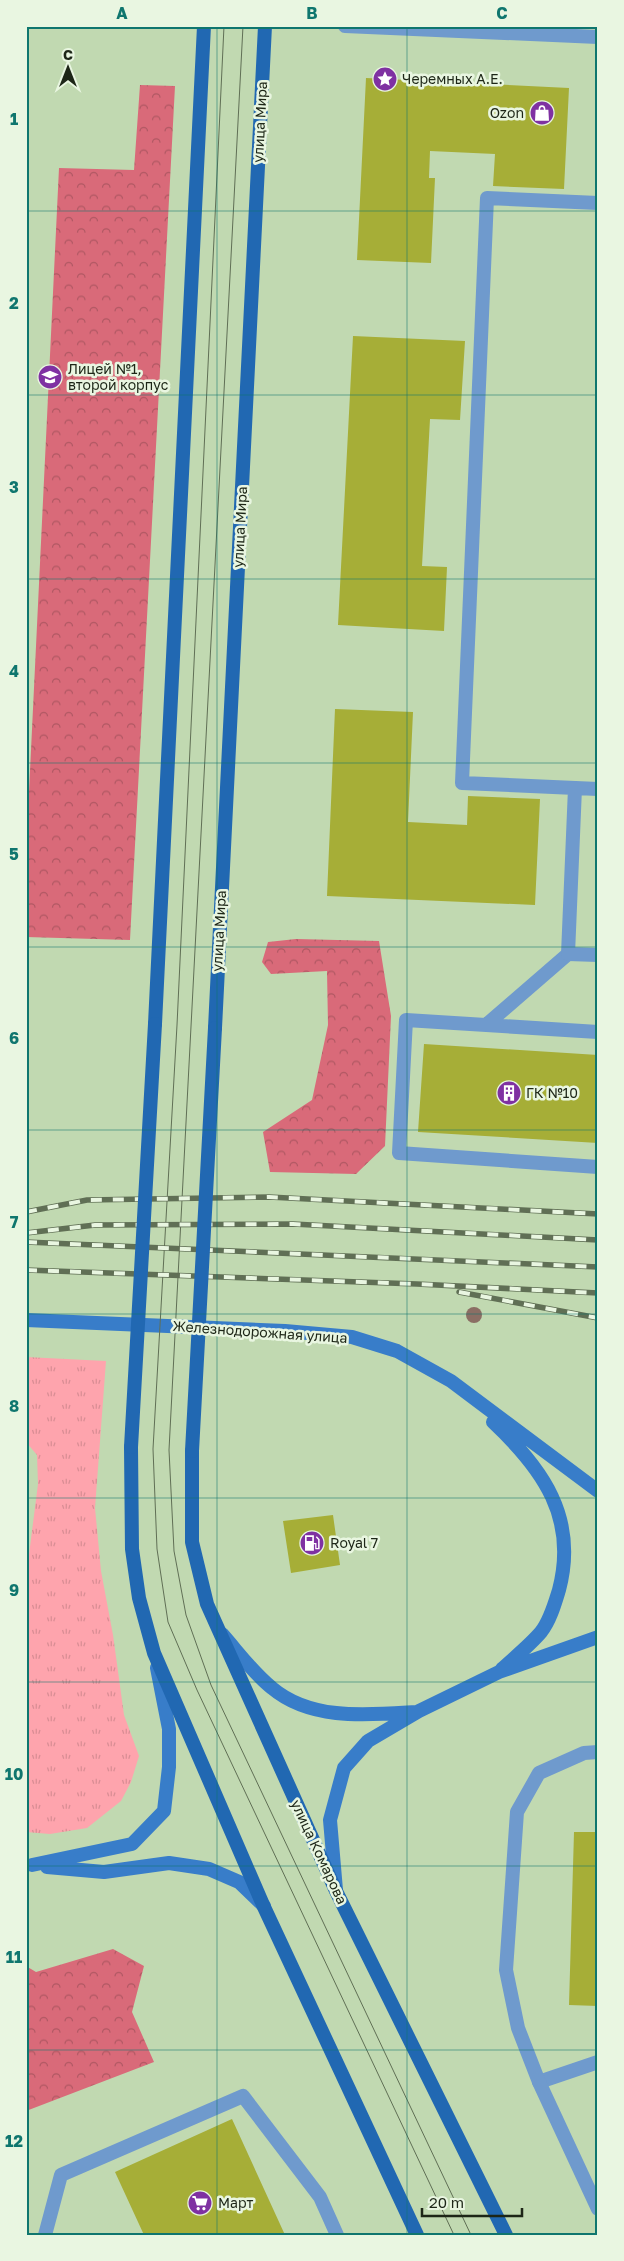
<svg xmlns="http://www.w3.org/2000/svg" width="624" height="2261" viewBox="0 0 624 2261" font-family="'Golos Text',sans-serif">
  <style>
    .grass { fill: url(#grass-tufts) }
    .forest { fill: url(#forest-crowns) }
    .building { fill: #a6ae37 }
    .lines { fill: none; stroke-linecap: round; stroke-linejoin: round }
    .service { stroke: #6f9acd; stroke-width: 14 }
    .minor { stroke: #6f9acd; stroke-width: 14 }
    .secondary { stroke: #387dc9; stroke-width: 14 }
    .primary { stroke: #2168b2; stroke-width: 14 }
    .tram { stroke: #606f55; stroke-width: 1 }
    .rail-casing { stroke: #606f55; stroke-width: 5.5 }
    .rail { stroke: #e9f6e1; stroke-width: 4; stroke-dasharray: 11; stroke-linecap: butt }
    .primary-bridge { stroke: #2168b2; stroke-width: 14 }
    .tree { fill: #8b6e64 }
    .grid { fill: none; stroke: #0f766e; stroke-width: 1; stroke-opacity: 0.55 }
    .labels { text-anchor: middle; stroke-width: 5; stroke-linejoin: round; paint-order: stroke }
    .poi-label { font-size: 14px; fill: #1d2617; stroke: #e9f6e1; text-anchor: start }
    .street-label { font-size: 14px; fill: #1d2617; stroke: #e9f6e1 }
    .neatline { fill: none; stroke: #0f766e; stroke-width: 2 }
    .grid-label { font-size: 16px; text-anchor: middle; font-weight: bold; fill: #0f766e }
  </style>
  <defs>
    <pattern id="grass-tufts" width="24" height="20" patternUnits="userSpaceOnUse" patternTransform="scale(1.25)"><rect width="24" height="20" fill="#fea4ad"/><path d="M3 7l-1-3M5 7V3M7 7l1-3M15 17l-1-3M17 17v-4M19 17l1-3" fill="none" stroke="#d98d94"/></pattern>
    <pattern id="forest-crowns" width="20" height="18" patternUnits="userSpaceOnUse" patternTransform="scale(1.25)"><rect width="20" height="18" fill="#d96a79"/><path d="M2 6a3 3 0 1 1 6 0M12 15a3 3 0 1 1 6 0" fill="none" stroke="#af5762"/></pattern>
  </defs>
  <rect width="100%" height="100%" fill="#c1d9b1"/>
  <path class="grass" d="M26,1357L106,1361L95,1508L101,1571L113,1635L124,1715L139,1756L131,1782L121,1801L87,1828L50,1834L26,1832V1578L38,1484L37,1455L26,1442Z"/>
  <path class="forest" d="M140,85L175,86L130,940L26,937V854L59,168L134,170Z
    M296,939L379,941L391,1016L385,1146L356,1174L270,1172L263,1132L312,1100L328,1025L327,971L271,974L262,962L268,942Z
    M113,1949L144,1966L132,2012L154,2062L26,2111V1966L36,1972Z"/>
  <path class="building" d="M366,78L569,88L564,189L493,186L495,154L430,151L429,178H435L431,263L357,260Z
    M353,336L465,341L460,420L430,419L422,566L447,567L444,631L338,625Z
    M335,709L413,712L408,822L467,825L468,796L540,799L535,905L327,896Z
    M424,1044L598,1055V1143L418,1132Z
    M333,1515L340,1565L291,1573L283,1521Z
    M574,1832H598V2006L569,2005Z
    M232,2119L285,2235H144L115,2172Z"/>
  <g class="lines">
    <path class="service" d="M598,203L487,198L462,783L598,789
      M486,1025L568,954L575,788
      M598,1032L406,1020L399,1153L598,1167
      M539,2082L598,2062
      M45,2235L61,2175L243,2096L320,2197L337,2235"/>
    <path class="minor" d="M345,26L598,37
      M568,954L598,955
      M598,1752L584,1753L539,1773L517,1812L506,1970L518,2028L539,2082L598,2209"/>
    <path class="secondary" d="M26,1320L285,1331L352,1337L397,1351L451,1381L598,1491
      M493,1422C543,1469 578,1518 559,1590C555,1603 550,1621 541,1632C530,1645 515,1657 502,1669
      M222,1634C238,1652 253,1673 272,1688C311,1721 368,1715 416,1712
      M32,1865L132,1844L164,1811L169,1767V1729L157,1668
      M47,1867L104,1872L169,1863L209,1869L239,1882L264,1906
      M336,1890L330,1820L344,1768L368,1741L419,1711L499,1672L598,1637"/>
    <path class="primary" d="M155,1024L204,26
      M215,1028L265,26
      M131,1447L132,1549L139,1598L154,1653L264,1907L417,2235
      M192,1451V1542L207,1604L336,1891L506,2235"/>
    <path class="tram" d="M224,26L177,1025L153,1449L157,1549L168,1622L197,1690L454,2235
      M243,26L169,1450L174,1551L186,1615L211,1685L471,2235"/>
    <defs>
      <path id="rail" d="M26,1212L87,1200L269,1197L598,1214
        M26,1233L95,1225L293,1224L598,1240
        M26,1242L598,1267
        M26,1270L417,1284L598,1293
        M459,1292L598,1318"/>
    </defs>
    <use href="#rail" class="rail-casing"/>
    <use href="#rail" class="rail"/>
    <path class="primary-bridge" d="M131,1447L155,1024
      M192,1451L215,1028"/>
  </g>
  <circle class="tree" cx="474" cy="1315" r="8"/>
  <path class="grid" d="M217,26V2235M407,26V2235M26,211H598M26,395H598M26,579H598M26,763H598M26,947H598M26,1130H598M26,1314H598M26,1498H598M26,1682H598M26,1866H598M26,2050H598"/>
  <defs>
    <symbol id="sight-disc" viewBox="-11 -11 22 22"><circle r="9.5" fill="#7f31a2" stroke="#e9f6e1"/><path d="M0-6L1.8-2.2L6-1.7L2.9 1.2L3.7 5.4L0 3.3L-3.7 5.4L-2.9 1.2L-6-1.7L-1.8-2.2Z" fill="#fff"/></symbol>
    <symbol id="shop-disc" viewBox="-11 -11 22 22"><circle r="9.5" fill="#7f31a2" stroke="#e9f6e1"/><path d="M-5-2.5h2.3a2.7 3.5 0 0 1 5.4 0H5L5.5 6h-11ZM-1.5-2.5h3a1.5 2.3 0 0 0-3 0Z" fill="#fff"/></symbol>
    <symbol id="school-disc" viewBox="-11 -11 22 22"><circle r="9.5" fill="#7f31a2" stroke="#e9f6e1"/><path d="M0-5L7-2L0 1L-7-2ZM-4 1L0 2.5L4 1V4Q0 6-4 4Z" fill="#fff"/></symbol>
    <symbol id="building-disc" viewBox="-11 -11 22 22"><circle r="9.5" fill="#7f31a2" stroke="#e9f6e1"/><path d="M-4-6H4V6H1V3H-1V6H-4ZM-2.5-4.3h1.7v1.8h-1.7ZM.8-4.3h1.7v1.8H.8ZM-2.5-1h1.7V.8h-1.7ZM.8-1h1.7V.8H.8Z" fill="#fff"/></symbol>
    <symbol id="fuel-disc" viewBox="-11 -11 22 22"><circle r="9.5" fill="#7f31a2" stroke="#e9f6e1"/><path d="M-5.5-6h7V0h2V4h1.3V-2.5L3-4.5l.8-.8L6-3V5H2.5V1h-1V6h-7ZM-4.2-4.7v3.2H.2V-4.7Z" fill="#fff"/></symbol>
    <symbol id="supermarket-disc" viewBox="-11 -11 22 22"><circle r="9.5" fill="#7f31a2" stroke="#e9f6e1"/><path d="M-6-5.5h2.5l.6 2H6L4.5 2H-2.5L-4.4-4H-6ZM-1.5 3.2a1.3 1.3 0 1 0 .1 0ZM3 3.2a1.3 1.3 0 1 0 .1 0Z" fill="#fff"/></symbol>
  </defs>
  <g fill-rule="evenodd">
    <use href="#sight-disc" x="371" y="65" width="28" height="28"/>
    <use href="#shop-disc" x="528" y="99" width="28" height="28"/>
    <use href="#school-disc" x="36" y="363" width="28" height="28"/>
    <use href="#building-disc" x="495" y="1079" width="28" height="28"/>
    <use href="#fuel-disc" x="298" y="1529" width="28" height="28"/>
    <use href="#supermarket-disc" x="186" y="2189" width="28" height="28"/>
  </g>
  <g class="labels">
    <g class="poi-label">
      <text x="402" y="84">Черемных А.Е.</text>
      <text x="524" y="118" text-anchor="end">Ozon</text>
      <text x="68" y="374">Лицей №1,<tspan x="68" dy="16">второй корпус</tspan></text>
      <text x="526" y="1098">ГК №10</text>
      <text x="330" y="1548">Royal 7</text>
      <text x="218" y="2208">Март</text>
    </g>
    <g class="street-label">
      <text transform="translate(260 122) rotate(-87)" y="5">улица Мира</text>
      <text transform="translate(240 527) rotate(-87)" y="5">улица Мира</text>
      <text transform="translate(219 931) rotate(-87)" y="5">улица Мира</text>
      <text transform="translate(260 1332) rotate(4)" y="5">Железнодорожная улица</text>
      <text transform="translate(319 1852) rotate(65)" y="5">улица Комарова</text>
    </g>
  </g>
  <rect width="624" height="2261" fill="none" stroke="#e9f6e1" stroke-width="55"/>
  <g transform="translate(68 68)" stroke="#e9f6e1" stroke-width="4" paint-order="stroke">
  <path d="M0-4L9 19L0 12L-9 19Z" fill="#1d2617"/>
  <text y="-8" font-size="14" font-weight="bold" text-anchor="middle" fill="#1d2617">С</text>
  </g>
  <path d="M422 2208v8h100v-8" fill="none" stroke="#1d2617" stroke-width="2.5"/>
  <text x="429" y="2208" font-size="15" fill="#1d2617" stroke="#e9f6e1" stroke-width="4" paint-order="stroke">20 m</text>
  <rect x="28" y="28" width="568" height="2206" class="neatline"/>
  <g class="grid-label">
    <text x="122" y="19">A</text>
    <text x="312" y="19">B</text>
    <text x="502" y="19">C</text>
    <text x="14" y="125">1</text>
    <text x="14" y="309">2</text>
    <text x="14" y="493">3</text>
    <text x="14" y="677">4</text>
    <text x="14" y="860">5</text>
    <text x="14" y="1044">6</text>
    <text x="14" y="1228">7</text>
    <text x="14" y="1412">8</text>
    <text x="14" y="1596">9</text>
    <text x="14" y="1780">10</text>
    <text x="14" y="1963">11</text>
    <text x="14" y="2147">12</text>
  </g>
</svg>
